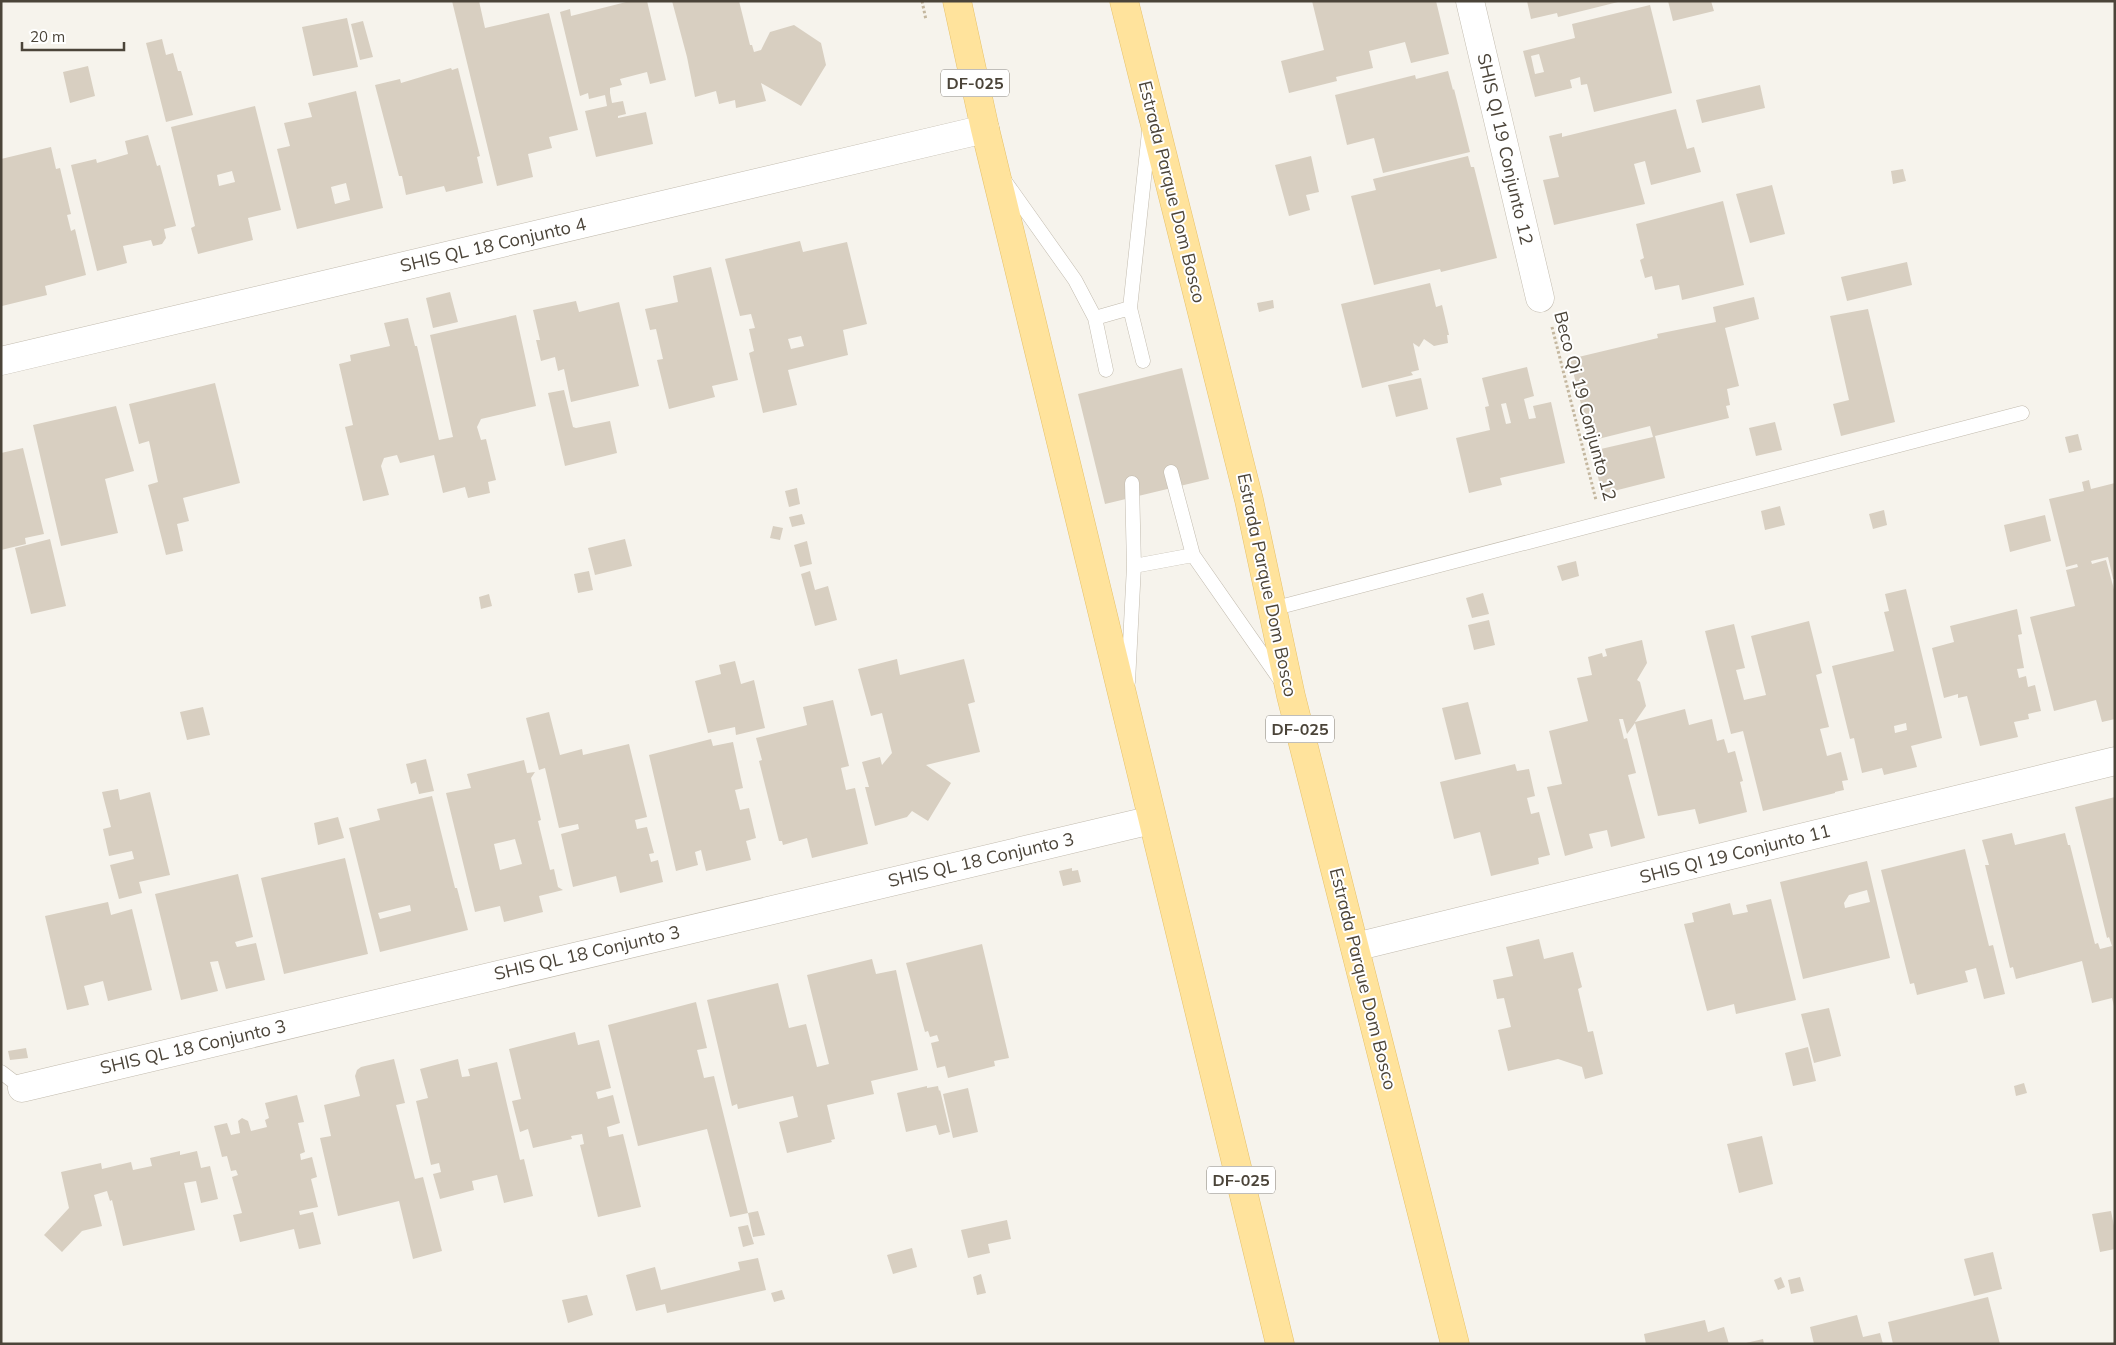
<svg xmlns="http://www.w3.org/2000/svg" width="2116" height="1345" viewBox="0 0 2116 1345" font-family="Mulish,sans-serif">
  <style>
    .building { fill: #d8cfc1; fill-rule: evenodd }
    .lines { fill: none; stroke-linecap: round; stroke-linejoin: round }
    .service-casing { stroke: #c2bbae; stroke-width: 15 }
    .minor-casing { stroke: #c2bbae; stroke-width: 29 }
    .primary-casing { stroke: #e6c16a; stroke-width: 29 }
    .path { stroke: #c4b79f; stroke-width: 3; stroke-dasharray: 2.5 2.5; stroke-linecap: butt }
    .service { stroke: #fff; stroke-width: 14 }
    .minor { stroke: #fff; stroke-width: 28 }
    .primary { stroke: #ffe39c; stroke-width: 28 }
    .labels { text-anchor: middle; stroke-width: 4; stroke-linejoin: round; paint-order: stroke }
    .shield { fill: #fff; stroke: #817c74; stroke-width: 1 }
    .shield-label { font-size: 16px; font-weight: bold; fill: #4b4439 }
    .street-label { font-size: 18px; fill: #4b4439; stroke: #fff }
  </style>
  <rect width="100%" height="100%" fill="#f6f3ec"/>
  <path class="building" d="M452,1H479L485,28L549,13L578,130L549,137L552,148L528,154L533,177L497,186Z
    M630,1H647L666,80L650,84L647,72L620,79L622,85L610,88V93L612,103L623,101L626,114L618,116V118L646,112L653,144L596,157L585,111L607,106L605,95L589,99L588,93L580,96L560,12L570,9L571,16Z
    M672,1H739L750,45H752L754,52L761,50L770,32L794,25L821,43L826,65L801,106L761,83L766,101L736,108L735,100L719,104L716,91L695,97L687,57Z
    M1312,1H1436L1449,54L1411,63L1405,42L1369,51L1373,68L1336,77L1337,81L1289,93L1281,61L1324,50Z
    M1527,1H1618V2L1558,17L1557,13L1531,19Z
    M1668,1H1711L1714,11L1673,21Z
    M1650,5L1672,93L1594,112L1587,84L1581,85L1580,77L1570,80L1572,88L1535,97L1523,51L1575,38L1572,24ZM1539,54L1544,72L1535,74L1531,56Z
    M347,18L358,67L313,76L302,27Z
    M363,21L373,57L360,60L351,24Z
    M162,39L166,55L173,53L178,71H181L193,115L166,122L146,43Z
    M88,66L95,96L70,103L63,72Z
    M451,68L452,70L458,68L480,156L477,157L483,183L446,192L444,186L406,195L402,176H399L375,85L400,79L401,83Z
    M1448,71L1453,90L1454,89L1470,152L1383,173L1374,138L1347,145L1335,95L1415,75L1416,79Z
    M1760,85L1765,108L1702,123L1696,100Z
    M356,91L383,208L297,229L277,149L290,146L284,123L312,117L308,103ZM346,183L350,200L335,204L331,187Z
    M255,106L281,210L248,218L253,240L198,254L191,228L195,226L171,127ZM232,171L235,182L219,186L217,175Z
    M1676,109L1687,149L1694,147L1701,172L1651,185L1645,161L1634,164L1645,204L1554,225L1543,180L1559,177L1549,136L1562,133V137Z
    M148,135L157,166L160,165L176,226L164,229L166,238L162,244L153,246L151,240L123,246L127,263L97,271L71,165L96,159L97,163L128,154L125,141Z
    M51,147L56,169L60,168L71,214L67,215L71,231L75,229L86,275L45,286L47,295L2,306L1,159Z
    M1311,156L1319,192L1306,195L1310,210L1289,216L1275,165Z
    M1468,156L1471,167H1474L1497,258L1441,272L1440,269L1374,285L1351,196L1376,190L1373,179Z
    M1903,169L1906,181L1893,184L1891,171Z
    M1772,185L1785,234L1750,243L1736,194Z
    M1723,201L1744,285L1682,300L1679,285L1655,290L1652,276L1645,278L1640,260L1644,258L1636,224Z
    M800,241L803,252L847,242L867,324L843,330L848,355L788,370L797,405L763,413L749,353L754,351L749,329L755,328L751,314L740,316L725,259ZM801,336L804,346L791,349L788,339Z
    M1907,262L1912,285L1847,301L1841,277Z
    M711,267L738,380L712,386L715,397L669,409L657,360L663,359L656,329L650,330L645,309L678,302L673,276Z
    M1430,283L1436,307L1442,305L1449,335H1447L1448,343L1434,346L1424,339L1419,347L1413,343L1419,370L1411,372L1413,375L1362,388L1341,304Z
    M450,292L458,322L433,328L426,298Z
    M1754,297L1759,319L1725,328L1739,386L1727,389L1730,405L1726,406L1729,418L1655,436L1665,478L1602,494L1592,451L1653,437L1650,426L1590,441L1570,359L1658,338L1657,334L1716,322L1713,307Z
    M1273,300L1274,308L1259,312L1257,303Z
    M576,301L579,312L619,302L639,386L571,402L564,369L558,371L555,357L541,361L536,340H540L533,310Z
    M1868,309L1895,422L1841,436L1833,404L1849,400L1830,316Z
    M516,315L536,406L481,419L477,427L481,440L486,439L496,480L488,482L490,493L468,498L465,487L443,493L434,455L400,463L397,455L384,458L381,466L389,495L363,501L345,427L353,425L339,364L351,361L350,355L390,346L384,323L408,318L415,346H417L439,440L453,437L430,335Z
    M1527,367L1534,396L1524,399L1529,419L1536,418L1533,406L1551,402L1565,463L1500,478L1502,485L1469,493L1456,438L1490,430L1485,407L1489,406L1482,378ZM1506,403L1511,423L1506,424L1501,404Z
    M1182,368L1209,479L1105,504L1078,394Z
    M1421,378L1428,409L1396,417L1388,385Z
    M215,383L240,483L183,498L189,521L177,524L183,551L166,555L148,485L158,482L149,441L139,444L129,404Z
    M564,390L573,427L576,428L610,421L617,453L565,466L548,393Z
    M116,406L134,471L105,479L118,533L61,546L33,425Z
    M1775,422L1782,450L1756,456L1749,428Z
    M2078,434L2082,450L2069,453L2065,437Z
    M23,448L44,534L25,538L26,544L1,550V453Z
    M2089,480L2091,489L2115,483V579H2113L2108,557L2091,561L2092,564L2106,560L2115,593V719L2102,722L2096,700L2054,711L2030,617L2075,606L2066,570L2078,567L2077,564L2066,567L2049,499L2084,491L2082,482Z
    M797,488L800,504L789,507L785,491Z
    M1780,506L1785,525L1765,530L1761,511Z
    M1884,510L1887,525L1873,529L1869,514Z
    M802,514L805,524L792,527L789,517Z
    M2045,515L2051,541L2010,552L2004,525Z
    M773,526L783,528L780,540L770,538Z
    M50,539L66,606L31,614L15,548Z
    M625,539L632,566L595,575L588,548Z
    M807,541L812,564L800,567L794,545Z
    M1576,561L1579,576L1562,581L1557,566Z
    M589,571L593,590L578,593L574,574Z
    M810,571L815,590L828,586L837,620L815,626L801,574Z
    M1906,589L1942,738L1911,746L1917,767L1884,775L1882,768L1862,773L1854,738L1850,739L1832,666L1894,651L1884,612L1889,611L1885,594ZM1906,723L1907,730L1895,733L1894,726Z
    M1483,593L1489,614L1472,618L1466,598Z
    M489,594L492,606L481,609L479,597Z
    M2017,609L2022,634L2018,635L2024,668L2017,669L2019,678L2026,676L2028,687L2035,685L2041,711L2028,714L2029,719L2014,722L2018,737L1980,746L1967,696L1958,698V694L1944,698L1932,648L1954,642L1950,626Z
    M1489,620L1495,645L1474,650L1468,625Z
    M1809,621L1822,673L1816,675L1829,727L1820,729L1827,756L1841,752L1848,780L1842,781L1844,790L1835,792V793L1763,811L1743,731L1731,734L1705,631L1734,624L1745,668L1736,670L1744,700L1766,695L1751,636Z
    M1642,640L1647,663L1637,680L1640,682L1646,706L1635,722L1685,709L1689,725L1712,719L1717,741L1724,739L1728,753L1735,751L1743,781L1740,782L1747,812L1699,824L1695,809L1658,816L1635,723L1627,734L1623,719H1619L1624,739L1627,738L1636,773L1628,775L1645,838L1611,847L1607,830L1589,834L1593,848L1565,856L1547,787L1562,784L1549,731L1588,721L1577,678L1592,675L1588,657L1602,653L1603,657L1607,656L1605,649Z
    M897,659L900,675L964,659L975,702L968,704L980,752L926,765L951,783L928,821L912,811L907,817L875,826L865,787H869L862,762L880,757L882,765L892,753L882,713L871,716L858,669Z
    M735,661L741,684L754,680L765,728L736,735L735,727L708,733L695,681L721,674L719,665Z
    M833,700L849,766L841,768L846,790L855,788L868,844L812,858L807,838L783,845L782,841H779L759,761L762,760L756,738L807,725L803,707Z
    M1468,702L1481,754L1455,760L1442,708Z
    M203,707L210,735L187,740L180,712Z
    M549,712L560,755L582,749L583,755L629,744L647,817L635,820L637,829L647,827L654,853L649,854L651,862L658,860L663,882L620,893L616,876L573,887L561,834L579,829L578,824L559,828L545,768L539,770L526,718Z
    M711,739L713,746L733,742L743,788L735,790L740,810L749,808L756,838L746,841L751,860L706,871L701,850L695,852L698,865L676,871L649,755Z
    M426,759L434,791L419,794L416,782L411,784L406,764Z
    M524,760L527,773L535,772L531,778L541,820L538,821L550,870L554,869L558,887L563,890L539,896L543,912L504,922L500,906L475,912L446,793L471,788L467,774ZM515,839L522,864L500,870L494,844Z
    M1515,764L1517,771L1529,769L1535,796L1527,798L1531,814L1539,812L1550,855L1538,858L1539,864L1491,876L1480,832L1454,839L1440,782Z
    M118,789L120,800L150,792L170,875L139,882L142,893L119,899L110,865L134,859L132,851L109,856L103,829L111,827L102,792Z
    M432,796L455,888H457L468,930L380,952L349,828L380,820L377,809ZM410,905L411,911L380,919L378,913Z
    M2115,797V1006H2114L2112,998L2092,1003L2082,961L2016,979L2013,967L2010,968L1985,865H1989L1982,840L2012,833L2015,845L2065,833L2068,845H2070L2095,944L2098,943L2100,949L2112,946L2109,937L2107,938L2075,807Z
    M338,817L344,838L318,845L314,823Z
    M1965,849L1989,946L1993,945L2005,994L1984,999L1976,968L1965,971L1968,982L1917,995L1914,983L1910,984L1881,870Z
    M345,858L368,954L284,974L261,878Z
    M1867,861L1890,958L1803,979L1780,882ZM1867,890L1870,902L1845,908L1844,903L1849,895Z
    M1072,868V871L1078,870L1081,882L1063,886L1059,871Z
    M238,874L253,937L235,942L237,947L256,943L265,980L226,989L218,961L210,962L218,991L181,1000L155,894Z
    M1771,899L1796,1000L1736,1014L1734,1004L1707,1011L1684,924L1694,922L1692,913L1730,903L1733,915L1748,912L1746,905Z
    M108,902L111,915L132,909L152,990L108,1001L103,981L84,986L89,1005L67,1010L45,916Z
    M1539,939L1544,959L1573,952L1582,987L1578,989L1588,1032L1593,1031L1603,1074L1585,1079L1582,1067L1558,1059L1508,1071L1498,1030L1511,1027L1504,998L1497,999L1493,980L1513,976L1506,947Z
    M982,944L1009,1058L994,1061L995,1066L948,1078L945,1066L937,1068L931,1043L939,1041L937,1035L930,1037L928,1031L925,1032L906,963Z
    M872,959L876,974L896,970L918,1070L871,1081L874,1094L827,1105L835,1139L831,1140L832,1142L787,1153L779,1122L798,1117L793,1096L738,1109L737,1104L732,1106L707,1000L778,983L789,1028L806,1024L817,1067L829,1064L807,975Z
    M696,1002L707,1048L697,1050L704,1078L714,1076L748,1213L730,1217L707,1129L638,1146L608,1025Z
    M1829,1008L1841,1056L1814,1063L1801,1014Z
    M575,1032L578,1045L599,1040L611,1088L596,1092L598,1099L613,1095L620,1123L607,1127L609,1137L623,1134L641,1207L598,1217L580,1145L584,1144L582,1134L571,1136L572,1139L533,1148L528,1129L520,1132L512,1101L521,1099L509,1049Z
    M1808,1047L1816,1081L1793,1086L1785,1053Z
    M26,1048L28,1058L10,1060L8,1051Z
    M394,1059L405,1103L396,1105L415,1179L423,1177L442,1251L413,1259L399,1201L338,1216L320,1138L331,1136L324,1105L360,1096L355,1076L357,1070L361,1067Z
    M458,1059L462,1077L470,1076L468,1069L497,1062L520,1160L524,1159L533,1196L504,1203L497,1175L472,1181L474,1190L440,1199L433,1174L441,1172L439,1163L431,1165L416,1101L428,1098L420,1069Z
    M2024,1083L2027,1093L2016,1096L2014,1086Z
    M927,1086V1088L938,1086L939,1091L940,1090L950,1132L939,1135L936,1125L906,1132L897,1093Z
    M968,1088L978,1132L953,1138L943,1094Z
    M297,1095L304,1122L298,1123L305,1152L300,1154L301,1160L312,1157L317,1177L311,1179L318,1207L299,1211L300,1215L313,1212L321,1244L299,1249L294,1229L240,1242L233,1215L242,1213L232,1177L238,1175L236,1170L231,1171L227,1156L222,1157L214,1126L227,1123L231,1135L240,1133L238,1121L242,1118L248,1121L251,1131L267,1127L265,1120L269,1118L265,1103Z
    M1762,1136L1773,1184L1739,1193L1727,1144Z
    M180,1151V1155L197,1151L201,1168L210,1166L218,1199L201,1203L196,1181L184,1183L195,1230L123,1246L112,1200L110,1201L107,1191L94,1195L102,1226L82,1231L62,1252L44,1235L69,1208L61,1172L101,1163L102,1169L131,1162L133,1170L152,1166L150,1158Z
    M758,1211L765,1235L753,1237L748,1213Z
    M2111,1211L2115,1231V1249L2100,1252L2092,1214Z
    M1007,1220L1011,1239L988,1244L990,1253L968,1258L961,1230Z
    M748,1225L754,1244L743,1247L738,1227Z
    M912,1248L917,1267L893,1274L887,1255Z
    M1993,1252L2002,1289L1974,1296L1964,1259Z
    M758,1258L766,1290L667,1313L665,1304L636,1311L626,1275L655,1267L661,1290L740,1270L738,1262Z
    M981,1274L986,1293L977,1295L973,1277Z
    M1781,1277L1785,1287L1778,1290L1774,1280Z
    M1800,1277L1804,1291L1791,1294L1788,1280Z
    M782,1290L785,1299L774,1302L771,1293Z
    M587,1295L593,1315L568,1323L562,1300Z
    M1988,1297L2000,1344H1893L1888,1322Z
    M1857,1315L1863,1337L1880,1333L1883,1344H1814L1810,1327Z
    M1705,1320L1708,1332L1724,1327L1729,1344H1646L1644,1334Z
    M1763,1339L1764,1344H1746V1343Z"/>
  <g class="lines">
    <defs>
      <path id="service" d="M1004,180L1075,280L1095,318L1106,370
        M1095,318L1130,308
        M1143,361L1130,308L1149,132
        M1171,472L1193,555L1281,681
        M1134,566L1193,555
        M1272,609L2022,413
        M1128,682L1134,566L1132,483
        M1,1072L22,1088"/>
      <path id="minor" d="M1470,1L1540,298
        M1,361L985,129
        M1355,947L2115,761
        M22,1088L1152,820"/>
      <path id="primary" d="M957,1L985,129L1280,1344
        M1124,1L1249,500L1291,696L1455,1344"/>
    </defs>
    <use href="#service" class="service-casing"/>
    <use href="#minor" class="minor-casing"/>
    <use href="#primary" class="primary-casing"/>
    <path class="path" d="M922,1L926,20
      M1552,327L1596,500"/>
    <use href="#service" class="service"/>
    <use href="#minor" class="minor"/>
    <use href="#primary" class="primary"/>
  </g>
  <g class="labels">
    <g class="shield">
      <rect x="941" y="69.5" width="68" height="27" rx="4"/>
      <rect x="1266" y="715.5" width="68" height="27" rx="4"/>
      <rect x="1207" y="1166.5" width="68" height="27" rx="4"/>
    </g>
    <g class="shield-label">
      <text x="975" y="89">DF-025</text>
      <text x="1300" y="735">DF-025</text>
      <text x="1241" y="1186">DF-025</text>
    </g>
    <g class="street-label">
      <text transform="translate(1505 149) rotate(77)" y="6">SHIS QI 19 Conjunto 12</text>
      <text transform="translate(1172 192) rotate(76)" y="6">Estrada Parque Dom Bosco</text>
      <text transform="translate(493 245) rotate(-13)" y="6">SHIS QL 18 Conjunto 4</text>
      <text transform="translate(1585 406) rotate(75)" y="6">Beco Qi 19 Conjunto 12</text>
      <text transform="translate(1267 585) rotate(78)" y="6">Estrada Parque Dom Bosco</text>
      <text transform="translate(1735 854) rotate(-14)" y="6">SHIS QI 19 Conjunto 11</text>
      <text transform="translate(981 860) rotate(-13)" y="6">SHIS QL 18 Conjunto 3</text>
      <text transform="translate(587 953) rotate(-13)" y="6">SHIS QL 18 Conjunto 3</text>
      <text transform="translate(1363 979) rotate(76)" y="6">Estrada Parque Dom Bosco</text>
      <text transform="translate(193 1047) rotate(-13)" y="6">SHIS QL 18 Conjunto 3</text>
    </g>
  </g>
  <rect width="2116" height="1345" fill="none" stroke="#4b4439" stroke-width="5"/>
  <path d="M22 42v8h102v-8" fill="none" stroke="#4b4439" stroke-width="2.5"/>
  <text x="30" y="42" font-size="15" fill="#4b4439" stroke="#ffffff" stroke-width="4" paint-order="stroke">20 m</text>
</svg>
